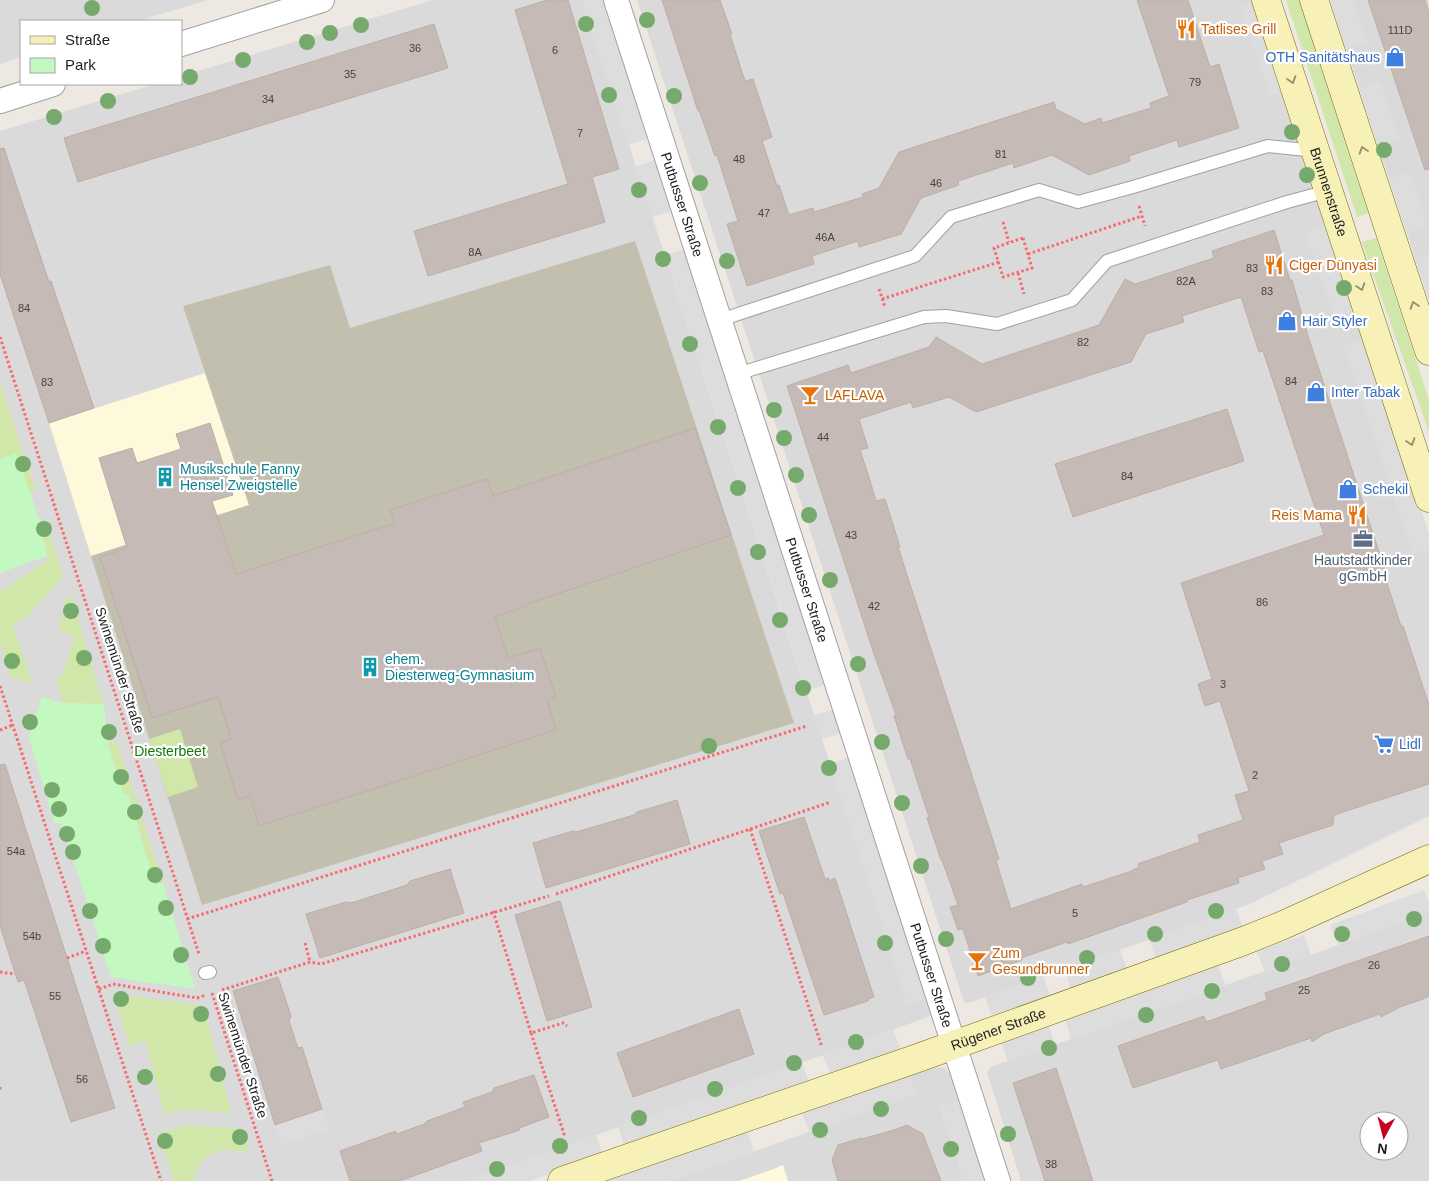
<svg xmlns="http://www.w3.org/2000/svg" width="1429" height="1181" viewBox="0 0 1429 1181" font-family="Helvetica,sans-serif">
  <style>
    .residential { fill: #dbdada; fill-rule: evenodd }
    .education { fill: #fef9db }
    .construction { fill: #c2bfae }
    .grass { fill: #d1e7a9 }
    .park { fill: #c3f8c0 }
    .parking { fill: #ddd }
    .building { fill: #c5bab6; stroke: #bfada5; fill-rule: evenodd }
    .lines { fill: none; stroke-linecap: round; stroke-linejoin: round }
    .lane-casing { stroke: #a1a1a1; stroke-width: 14 }
    .street-casing { stroke: #a1a1a1; stroke-width: 26 }
    .secondary-casing { stroke: #716c07; stroke-width: 29 }
    .path { stroke: #f76b71; stroke-width: 3; stroke-dasharray: 2.5 2.5; stroke-linecap: butt }
    .lane { stroke: #fff; stroke-width: 12 }
    .street { stroke: #fff; stroke-width: 24 }
    .secondary { stroke: #f8f1b7; stroke-width: 28 }
    .tree { fill: #76aa6d }
    .oneway { stroke: #959272 }
    .labels { text-anchor: middle; stroke-width: 4.5; stroke-linejoin: round; paint-order: stroke }
    .number-label { font-size: 11px; fill: #474443 }
    .food-label { font-size: 14px; fill: #c56008; stroke: #fff; text-anchor: start }
    .shop-label { font-size: 14px; fill: #366cbe; stroke: #fff; text-anchor: start }
    .street-label { font-size: 14px; fill: #1d1d1d; stroke: #fff }
    .culture-label { font-size: 14px; fill: #0d838f; stroke: #fff; text-anchor: start }
    .service-label { font-size: 14px; fill: #4e5e75; stroke: #fff }
    .park-label { font-size: 14px; fill: #14780d; stroke: #fff }
  </style>
  <rect width="100%" height="100%" fill="#eee8e3"/>
  <path class="residential" d="M0,0H208L138,21H21V57L0,64Z
    M433,0H582L908,1004L928,998L931,1010V1014L928,1017L823,1055L466,1181H0V131L155,84H181V76Z
    M637,0H1253L1429,535V816L1250,904L969,1003L964,1002Z
    M1330,0H1429V301L1382,157Z
    M1429,911V1181H1021L987,1072L991,1067L1311,955ZM1369,1121H1399V1151H1369Z
    M932,1067L945,1068L954,1078L961,1101L940,1108L964,1181H670L916,1094L909,1074Z"/>
  <path class="education" d="M205,373L249,505L91,556L49,423Z
    M783,1165L788,1181H739L771,1170Z"/>
  <path class="construction" d="M635,241L794,723L202,905L91,556L249,505L183,306L330,265L350,328Z"/>
  <path class="grass" d="M1286,0H1299L1368,213L1357,217Z
    M1376,238L1429,400V432L1362,242Z
    M0,383L36,491L29,493L16,454L0,459Z
    M47,525L63,577L29,615L13,624L32,683L11,677L0,642V592L48,560L42,527Z
    M71,594L99,690L104,704L63,703L56,675H63L74,636L59,630L65,601Z
    M180,729L198,787L168,797L149,739Z
    M117,742L163,883L155,885L129,794L124,795L108,744Z
    M113,994L204,1006L231,1113L183,1109L165,1115L145,1041L130,1046Z
    M186,1125L242,1129L249,1152C220,1147 201,1150 194,1181H174L159,1134Z"/>
  <path class="park" d="M16,453L42,527L47,556L0,573V459Z
    M42,697L63,703L104,704L108,744L124,795L128,793L155,885L163,883L195,989L111,977L62,824L54,822L29,737Z"/>
  <path class="parking" d="M582,0H604L649,138L628,145Z
    M1330,0H1353L1367,42L1346,49Z
    M1253,2L1282,91L1269,95L1240,7Z
    M1380,82L1399,140L1378,146L1359,89Z
    M655,160L673,211L652,217L635,167Z
    M1410,172L1428,227L1407,234L1389,179Z
    M1326,225L1356,314L1336,321L1305,232Z
    M685,249L827,684L807,691L665,255Z
    M1429,253V301L1415,258Z
    M1365,339L1429,535V550L1413,555L1344,346Z
    M835,709L842,733L822,739L814,715Z
    M850,757L928,998L908,1004L829,764Z
    M1424,890L1429,902V911L1338,945L1330,925Z
    M1236,908L1243,928L1156,959L1149,939Z
    M1304,935L1311,955L1264,971L1257,951Z
    M1120,949L1127,969L1071,989L1064,969Z
    M1218,965L1225,985L1071,1039L1065,1019Z
    M1043,976L1050,996L992,1017L985,997Z
    M1048,1024L1055,1044L1008,1062L1001,1042Z
    M893,1030L901,1050L831,1075L823,1055Z
    M802,1062L809,1082L625,1147L618,1127Z
    M909,1074L917,1094L809,1132L802,1112Z
    M961,1101L987,1181H964L940,1108Z
    M322,1109L329,1130L282,1145L275,1125Z
    M747,1131L754,1151L670,1181H607Z
    M596,1135L603,1155L530,1181H466Z"/>
  <path class="building" d="M547,0H568L619,169L592,177L605,222L428,276L414,231L568,184L515,10Z
    M662,0H720L732,34L730,35L745,81L753,79L772,137L762,141L777,186L779,185L789,215L813,208L814,212L863,197L862,194L879,188L899,152L1054,102L1056,109L1085,124L1101,118L1102,123L1151,108L1150,103L1169,96L1137,0H1188L1210,67L1219,64L1239,128L1179,147L1177,140L1129,156L1130,161L1089,175L1052,155L1014,168L1013,163L986,172L958,181L959,185L921,198L901,234L859,247L858,241L812,256L814,264L747,286L727,224L738,221L717,155L715,156L699,110L698,111Z
    M1368,0H1425L1429,13V169L1425,170Z
    M434,24L448,68L78,182L64,138Z
    M4,148L49,282L51,281L94,408L49,423L0,274V149Z
    M1274,230L1290,280H1292L1308,336L1386,573L1384,574L1401,626H1403L1429,705V784L1334,815L1333,825L1279,843L1283,854L1262,861L1265,869L1238,878L1239,883L1187,900V902L1068,944L1067,942L1021,958L1022,960L978,976L963,929L958,930L950,907L958,905L942,860H941L927,818L929,817L920,790L910,759H908L894,716L896,715L874,654L787,386L848,365L851,373L929,347L936,337L982,364L1099,325L1125,279L1135,284L1214,258L1212,251ZM1241,297L1259,352L1263,351L1324,535L1181,583L1212,679L1198,684L1205,706L1220,701L1249,791L1235,795L1243,820L1198,835L1200,842L1138,864L1139,867L1129,872L1083,887L1082,884L1011,909L996,861L999,859L898,547H900L885,499L876,501L869,477L860,450L868,448L859,419L911,402L913,408L949,397L976,412L1131,362L1146,334L1184,322L1182,316Z
    M1227,409L1244,461L1073,517L1055,464Z
    M210,423L233,495L212,501L236,574L395,523L390,510L487,479L493,496L695,428L731,535L528,604V606L495,617L508,658L540,648L556,697L547,700L556,730L259,826L250,796L238,800L220,743L231,739L218,697L152,718L100,557L127,548L99,458L132,448L137,463L181,449L176,434Z
    M5,764L115,1108L71,1122L24,980L18,982L0,926V765Z
    M677,800L690,844L546,888L533,843L573,831L576,832L634,815L637,812Z
    M804,817L825,879L829,878V881L835,878L874,997L868,999V1001L824,1015L783,893L780,894L759,831Z
    M450,869L464,913L320,958L306,914L346,902L351,903L407,885L410,881Z
    M560,901L592,1007L547,1021L515,915Z
    M1429,936V996L1423,999L1400,1007L1381,1017L1380,1014L1324,1034L1312,1042L1311,1038L1221,1069L1218,1060L1133,1088L1118,1046L1204,1016L1206,1022L1267,1000L1265,993Z
    M278,977L291,1016L289,1021L298,1048L302,1047L322,1109L275,1125L233,991Z
    M739,1009L754,1054L633,1097L617,1053Z
    M1056,1068L1093,1181H1045L1013,1083Z
    M534,1075L549,1117L519,1128L520,1130L479,1143L482,1151L400,1181H350L340,1151L396,1131L397,1134L424,1124L427,1121L465,1107L463,1102L492,1092L494,1088Z
    M907,1125L923,1134L941,1181H838L832,1160L838,1145L861,1138L862,1139L894,1130Z"/>
  <g class="lines">
    <defs>
      <path id="lane" d="M720,320L915,256L951,217L1039,190L1078,202L1133,187L1268,146L1316,151
        M737,374L924,317L946,316L997,324L1072,300L1107,261L1287,202L1328,191
        M205,973L210,972"/>
      <g id="street">
        <path id="s1" d="M616,0L998,1181"/>
        <path d="M181,44L322,0"/>
        <path d="M0,101L53,84"/>
      </g>
      <g id="secondary">
        <path id="s2" d="M1266,0L1429,498"/>
        <path d="M1314,0L1429,351"/>
        <path id="s3" d="M562,1181L915,1059L1241,942L1281,926L1429,859"/>
      </g>
    </defs>
    <use href="#lane" class="lane-casing"/>
    <use href="#street" class="street-casing"/>
    <use href="#secondary" class="secondary-casing"/>
    <path class="path" d="M1139,206L1145,226
      M1003,222L1009,242
      M1023,238L1032,268L1003,277L994,248Z
      M1028,254L1142,216
      M1018,273L1024,294
      M879,289L885,307
      M882,299L999,262
      M0,337L199,954
      M0,686L161,1181
      M0,730L13,725
      M750,829L822,1047
      M556,894L831,802
      M493,911L531,1033L563,1023L567,1026
      M187,919L807,726
      M305,943L310,962
      M67,958L86,951
      M0,972L15,974
      M99,989L113,984L197,998L206,995
      M222,990L310,962L321,964L549,896
      M212,993L272,1181
      M531,1033L565,1137
      M0,1087V1092"/>
    <use href="#lane" class="lane"/>
    <use href="#street" class="street"/>
    <use href="#secondary" class="secondary"/>
  </g>
  <g class="tree">
    <circle cx="92" cy="8" r="8"/>
    <circle cx="647" cy="20" r="8"/>
    <circle cx="586" cy="24" r="8"/>
    <circle cx="361" cy="25" r="8"/>
    <circle cx="330" cy="33" r="8"/>
    <circle cx="307" cy="42" r="8"/>
    <circle cx="243" cy="60" r="8"/>
    <circle cx="190" cy="77" r="8"/>
    <circle cx="609" cy="95" r="8"/>
    <circle cx="674" cy="96" r="8"/>
    <circle cx="108" cy="101" r="8"/>
    <circle cx="54" cy="117" r="8"/>
    <circle cx="1292" cy="132" r="8"/>
    <circle cx="1384" cy="150" r="8"/>
    <circle cx="1307" cy="175" r="8"/>
    <circle cx="700" cy="183" r="8"/>
    <circle cx="639" cy="190" r="8"/>
    <circle cx="663" cy="259" r="8"/>
    <circle cx="727" cy="261" r="8"/>
    <circle cx="1344" cy="288" r="8"/>
    <circle cx="690" cy="344" r="8"/>
    <circle cx="774" cy="410" r="8"/>
    <circle cx="718" cy="427" r="8"/>
    <circle cx="784" cy="438" r="8"/>
    <circle cx="23" cy="464" r="8"/>
    <circle cx="796" cy="475" r="8"/>
    <circle cx="738" cy="488" r="8"/>
    <circle cx="809" cy="515" r="8"/>
    <circle cx="44" cy="529" r="8"/>
    <circle cx="758" cy="552" r="8"/>
    <circle cx="830" cy="580" r="8"/>
    <circle cx="71" cy="611" r="8"/>
    <circle cx="780" cy="620" r="8"/>
    <circle cx="84" cy="658" r="8"/>
    <circle cx="12" cy="661" r="8"/>
    <circle cx="858" cy="664" r="8"/>
    <circle cx="803" cy="688" r="8"/>
    <circle cx="30" cy="722" r="8"/>
    <circle cx="109" cy="732" r="8"/>
    <circle cx="882" cy="742" r="8"/>
    <circle cx="709" cy="746" r="8"/>
    <circle cx="829" cy="768" r="8"/>
    <circle cx="121" cy="777" r="8"/>
    <circle cx="52" cy="790" r="8"/>
    <circle cx="902" cy="803" r="8"/>
    <circle cx="59" cy="809" r="8"/>
    <circle cx="135" cy="812" r="8"/>
    <circle cx="67" cy="834" r="8"/>
    <circle cx="73" cy="852" r="8"/>
    <circle cx="921" cy="866" r="8"/>
    <circle cx="155" cy="875" r="8"/>
    <circle cx="166" cy="908" r="8"/>
    <circle cx="90" cy="911" r="8"/>
    <circle cx="1216" cy="911" r="8"/>
    <circle cx="1414" cy="919" r="8"/>
    <circle cx="1155" cy="934" r="8"/>
    <circle cx="1342" cy="934" r="8"/>
    <circle cx="946" cy="939" r="8"/>
    <circle cx="885" cy="943" r="8"/>
    <circle cx="103" cy="946" r="8"/>
    <circle cx="181" cy="955" r="8"/>
    <circle cx="1087" cy="958" r="8"/>
    <circle cx="1282" cy="964" r="8"/>
    <circle cx="1028" cy="978" r="8"/>
    <circle cx="1212" cy="991" r="8"/>
    <circle cx="121" cy="999" r="8"/>
    <circle cx="201" cy="1014" r="8"/>
    <circle cx="1146" cy="1015" r="8"/>
    <circle cx="856" cy="1042" r="8"/>
    <circle cx="1049" cy="1048" r="8"/>
    <circle cx="794" cy="1063" r="8"/>
    <circle cx="218" cy="1074" r="8"/>
    <circle cx="145" cy="1077" r="8"/>
    <circle cx="715" cy="1089" r="8"/>
    <circle cx="881" cy="1109" r="8"/>
    <circle cx="639" cy="1118" r="8"/>
    <circle cx="820" cy="1130" r="8"/>
    <circle cx="1008" cy="1134" r="8"/>
    <circle cx="240" cy="1137" r="8"/>
    <circle cx="165" cy="1141" r="8"/>
    <circle cx="560" cy="1146" r="8"/>
    <circle cx="951" cy="1149" r="8"/>
    <circle cx="497" cy="1169" r="8"/>
  </g>
  <defs><path id="oneway-chevron" d="M-2-3.5L2.5 0L-2 3.5" fill="none" stroke-width="1.6" stroke-linecap="round" stroke-linejoin="round" transform="scale(1.25)"/></defs>
  <g class="oneway">
    <use href="#oneway-chevron" transform="translate(1292 80) rotate(72)"/>
    <use href="#oneway-chevron" transform="translate(1363 150) rotate(-108)"/>
    <use href="#oneway-chevron" transform="translate(1361 287) rotate(72)"/>
    <use href="#oneway-chevron" transform="translate(1414 305) rotate(-108)"/>
    <use href="#oneway-chevron" transform="translate(1411 442) rotate(72)"/>
  </g>
  <defs>
    <symbol id="restaurant-bare" viewBox="-9 -9 18 18"><path d="M-5-6h1v4h1v-4h1v4h1v-4h1v5L-1.5 .5V6h-2V.5L-5-1ZM5-6V6H3V1.5H1.5Q1.5-4 5-6Z" fill="#e8710a" stroke="#fff" stroke-width="2.5" paint-order="stroke"/></symbol>
    <symbol id="shop-bare" viewBox="-9 -9 18 18"><path d="M-5-2.5h2.3a2.7 3.5 0 0 1 5.4 0H5L5.5 6h-11ZM-1.5-2.5h3a1.5 2.3 0 0 0-3 0Z" fill="#3f7fe0" stroke="#fff" stroke-width="2.5" paint-order="stroke"/></symbol>
    <symbol id="bar-bare" viewBox="-9 -9 18 18"><path d="M-6-5H6L.8 .8V4.5H3.5V6h-7V4.5H-.8V.8Z" fill="#e8710a" stroke="#fff" stroke-width="2.5" paint-order="stroke"/></symbol>
    <symbol id="building-bare" viewBox="-9 -9 18 18"><path d="M-4-6H4V6H1V3H-1V6H-4ZM-2.5-4.3h1.7v1.8h-1.7ZM.8-4.3h1.7v1.8H.8ZM-2.5-1h1.7V.8h-1.7ZM.8-1h1.7V.8H.8Z" fill="#0f9aa8" stroke="#fff" stroke-width="2.5" paint-order="stroke"/></symbol>
    <symbol id="office-bare" viewBox="-9 -9 18 18"><path d="M-6-3h4V-5.5h4V-3h4V5H-6ZM-1-4.5V-3h2v-1.5ZM-6 0V1H6V0Z" fill="#5c6f8a" stroke="#fff" stroke-width="2.5" paint-order="stroke"/></symbol>
    <symbol id="supermarket-bare" viewBox="-9 -9 18 18"><path d="M-6-5.5h2.5l.6 2H6L4.5 2H-2.5L-4.4-4H-6ZM-1.5 3.2a1.3 1.3 0 1 0 .1 0ZM3 3.2a1.3 1.3 0 1 0 .1 0Z" fill="#3f7fe0" stroke="#fff" stroke-width="2.5" paint-order="stroke"/></symbol>
  </defs>
  <g fill-rule="evenodd">
    <use href="#restaurant-bare" x="1172" y="15" width="28" height="28"/>
    <use href="#shop-bare" x="1381" y="43" width="28" height="28"/>
    <use href="#restaurant-bare" x="1260" y="251" width="28" height="28"/>
    <use href="#shop-bare" x="1273" y="307" width="28" height="28"/>
    <use href="#shop-bare" x="1302" y="378" width="28" height="28"/>
    <use href="#bar-bare" x="796" y="381" width="28" height="28"/>
    <use href="#building-bare" x="151" y="463" width="28" height="28"/>
    <use href="#shop-bare" x="1334" y="475" width="28" height="28"/>
    <use href="#restaurant-bare" x="1343" y="501" width="28" height="28"/>
    <use href="#office-bare" x="1349" y="525" width="28" height="28"/>
    <use href="#building-bare" x="356" y="653" width="28" height="28"/>
    <use href="#supermarket-bare" x="1370" y="730" width="28" height="28"/>
    <use href="#bar-bare" x="963" y="947" width="28" height="28"/>
  </g>
  <g class="labels">
    <g class="number-label">
      <text x="1400" y="34">111D</text>
      <text x="415" y="52">36</text>
      <text x="555" y="54">6</text>
      <text x="350" y="78">35</text>
      <text x="1195" y="86">79</text>
      <text x="268" y="103">34</text>
      <text x="580" y="137">7</text>
      <text x="1001" y="158">81</text>
      <text x="739" y="163">48</text>
      <text x="936" y="187">46</text>
      <text x="764" y="217">47</text>
      <text x="825" y="241">46A</text>
      <text x="475" y="256">8A</text>
      <text x="1252" y="272">83</text>
      <text x="1186" y="285">82A</text>
      <text x="1267" y="295">83</text>
      <text x="24" y="312">84</text>
      <text x="1083" y="346">82</text>
      <text x="1291" y="385">84</text>
      <text x="47" y="386">83</text>
      <text x="823" y="441">44</text>
      <text x="1127" y="480">84</text>
      <text x="851" y="539">43</text>
      <text x="1262" y="606">86</text>
      <text x="874" y="610">42</text>
      <text x="1223" y="688">3</text>
      <text x="1255" y="779">2</text>
      <text x="16" y="855">54a</text>
      <text x="1075" y="917">5</text>
      <text x="32" y="940">54b</text>
      <text x="1374" y="969">26</text>
      <text x="1304" y="994">25</text>
      <text x="55" y="1000">55</text>
      <text x="82" y="1083">56</text>
      <text x="1051" y="1168">38</text>
    </g>
    <g class="food-label">
      <text x="1201" y="34">Tatlises Grill</text>
      <text x="1289" y="270">Ciger Dünyasi</text>
      <text x="825" y="400">LAFLAVA</text>
      <text x="1342" y="520" text-anchor="end">Reis Mama</text>
      <text x="992" y="958">Zum<tspan x="992" dy="16">Gesundbrunner</tspan></text>
    </g>
    <g class="shop-label">
      <text x="1380" y="62" text-anchor="end">OTH Sanitätshaus</text>
      <text x="1302" y="326">Hair Styler</text>
      <text x="1331" y="397">Inter Tabak</text>
      <text x="1363" y="494">Schekil</text>
      <text x="1399" y="749">Lidl</text>
    </g>
    <g class="street-label">
      <text dy="5" stroke="none"><textPath href="#s2" startOffset="202">Brunnenstraße</textPath></text>
      <text dy="5" stroke="none"><textPath href="#s1" startOffset="215">Putbusser Straße</textPath></text>
      <text dy="5" stroke="none"><textPath href="#s1" startOffset="620">Putbusser Straße</textPath></text>
      <text transform="translate(120 670) rotate(72)" y="5">Swinemünder Straße</text>
      <text dy="5" stroke="none"><textPath href="#s1" startOffset="1025">Putbusser Straße</textPath></text>
      <text dy="5" stroke="none"><textPath href="#s3" startOffset="462">Rügener Straße</textPath></text>
      <text transform="translate(243 1055) rotate(72)" y="5">Swinemünder Straße</text>
    </g>
    <g class="culture-label">
      <text x="180" y="474">Musikschule Fanny<tspan x="180" dy="16">Hensel Zweigstelle</tspan></text>
      <text x="385" y="664">ehem.<tspan x="385" dy="16">Diesterweg-Gymnasium</tspan></text>
    </g>
    <g class="service-label">
      <text x="1363" y="565">Hautstadtkinder<tspan x="1363" dy="16">gGmbH</tspan></text>
    </g>
    <g class="park-label">
      <text x="170" y="756">Diesterbeet</text>
    </g>
  </g>
  <rect x="20" y="20" width="162" height="65" fill="#ffffff" stroke="#a5a5a5"/>
  <rect x="30" y="36" width="25" height="8" fill="#f8f1b7" stroke="#a5a5a5"/>
  <text x="65" y="45" font-size="15" fill="#1d1d1d">Straße</text>
  <rect x="30" y="58" width="25" height="15" fill="#c3f8c0" stroke="#a5a5a5"/>
  <text x="65" y="70" font-size="15" fill="#1d1d1d">Park</text>
  <g transform="translate(1384 1136) rotate(187)"><circle r="24" fill="#ffffff" stroke="#a5a5a5"/>
  <path d="M0-4L9 19L0 12L-9 19Z" fill="#c50421"/>
  <text y="-8" font-size="14" font-weight="bold" text-anchor="middle" fill="#1d1d1d">N</text>
  </g>
</svg>
